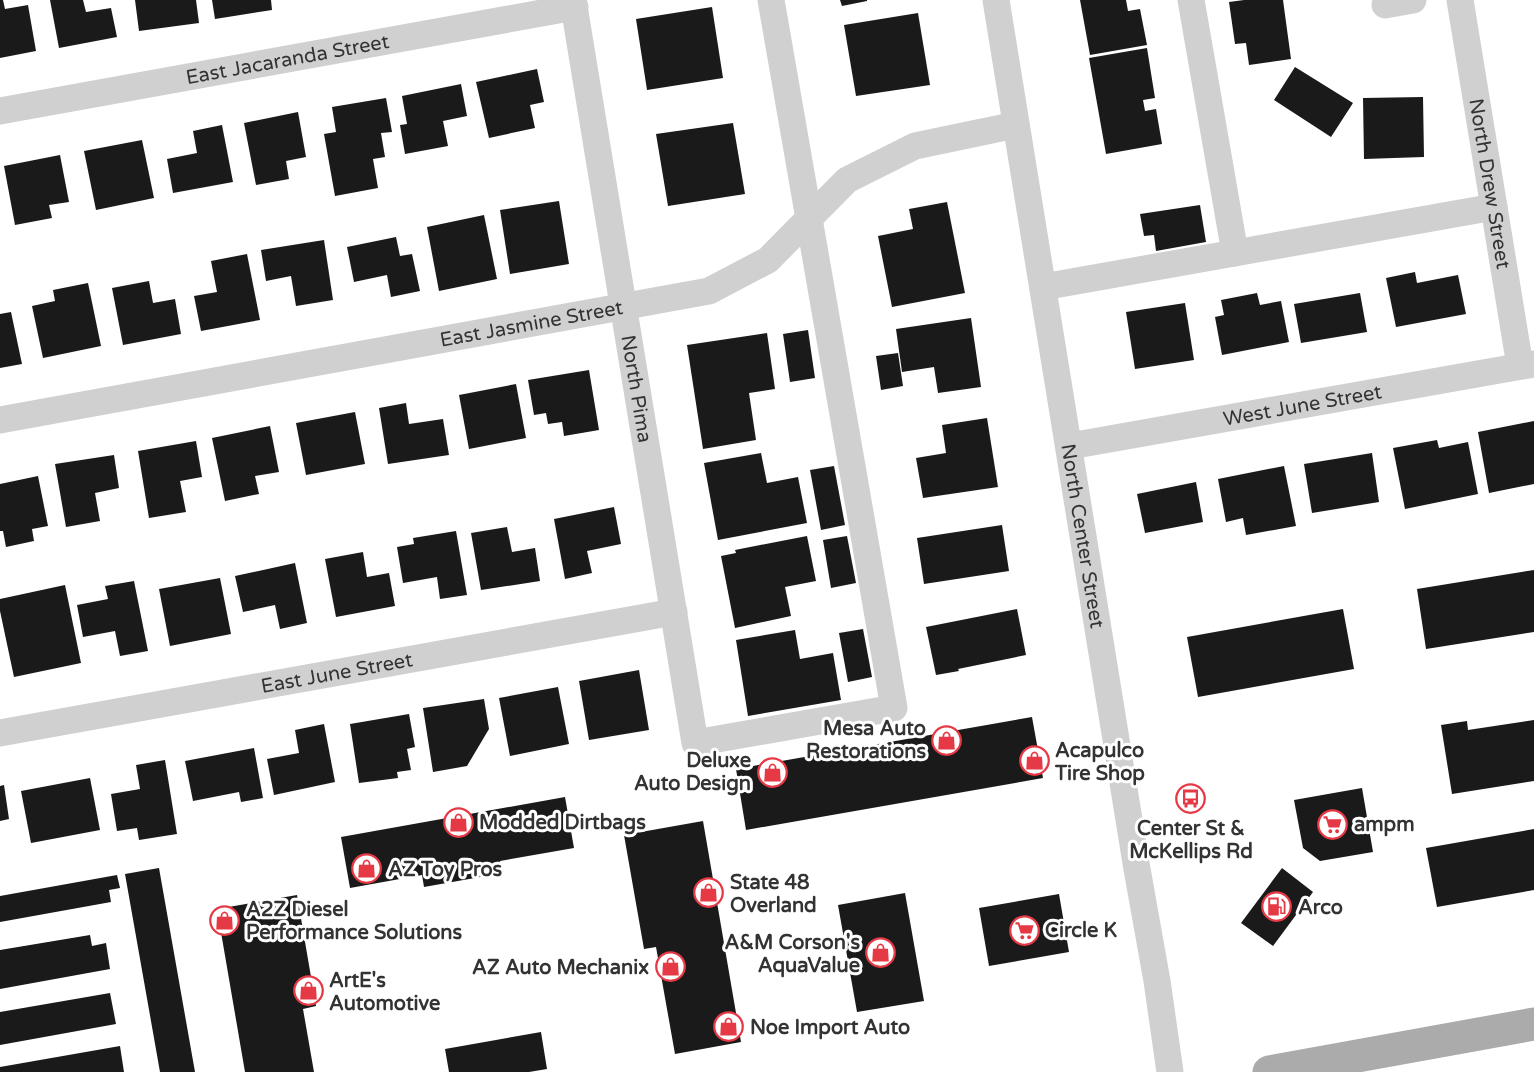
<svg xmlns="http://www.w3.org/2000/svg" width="1534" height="1072" viewBox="0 0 1534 1072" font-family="'Varela Round',sans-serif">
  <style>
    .building { fill: #1a1a1a }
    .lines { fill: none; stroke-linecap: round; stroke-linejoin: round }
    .minor { stroke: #d0d0d0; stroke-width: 27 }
    .major { stroke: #ababab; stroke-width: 33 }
    .labels { text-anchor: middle; stroke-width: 6; stroke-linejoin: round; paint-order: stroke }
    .street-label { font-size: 20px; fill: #333; stroke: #fff }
    .poi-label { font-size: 20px; font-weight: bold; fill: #333; stroke: #fff; text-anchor: start }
  </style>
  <rect width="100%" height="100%" fill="#fff"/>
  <path class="building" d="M0,0H3L5,9L28,5L36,51L0,58Z
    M50,0H83L86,12L111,8L117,37L59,48Z
    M135,0H196L199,23L139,31Z
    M212,0H271L272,10L215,19Z
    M840,0H867V1L842,6Z
    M1080,0H1126L1128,11L1140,9L1147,45L1090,55Z
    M1244,0H1283L1291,59L1249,65L1246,43L1235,44L1229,2Z
    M712,7L723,78L647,90L636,19Z
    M918,13L930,85L856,96L844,25Z
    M1147,48L1155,98L1143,100L1145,111L1156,109L1162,144L1106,154L1089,58Z
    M1295,67L1353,103L1331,137L1274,100Z
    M537,69L544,102L530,105L535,128L489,138L476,82Z
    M461,84L467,116L443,121L448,146L405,154L400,125L407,124L402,96Z
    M1423,97L1424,157L1364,159L1363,98Z
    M386,98L392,132L381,133L385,157L373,159L378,188L335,196L324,134L336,132L332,107Z
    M298,112L306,157L286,161L289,179L256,185L244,123Z
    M733,123L745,194L668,206L656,134Z
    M222,125L233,182L173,193L167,159L197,153L193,131Z
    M142,140L154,198L96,210L84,151Z
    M60,155L69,202L49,205L52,218L15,225L4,166Z
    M559,201L569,264L510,274L500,210Z
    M947,202L965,293L892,307L878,236L913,229L909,209Z
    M1200,205L1206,242L1156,251L1154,235L1144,236L1140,214Z
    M484,215L497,279L439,291L427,227Z
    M396,237L400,256L412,254L420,291L391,297L387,275L354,282L347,247Z
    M324,240L333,300L296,306L291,276L266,281L261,250Z
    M247,254L260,320L201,331L194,296L217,292L211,261Z
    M1415,272L1417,283L1458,275L1466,314L1396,327L1386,278Z
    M149,281L153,303L175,299L181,334L123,345L112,288Z
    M88,283L101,346L43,358L32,306L55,301L53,290Z
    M1257,293L1260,305L1281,301L1289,342L1222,355L1215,317L1224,315L1221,300Z
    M1360,293L1367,332L1301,343L1294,304Z
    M1185,303L1194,360L1135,369L1126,312Z
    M11,312L22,364L0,368V314Z
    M971,318L981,387L938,393L934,367L902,372L896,329Z
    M808,330L815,378L790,382L783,334Z
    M767,333L775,389L749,393L756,440L703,449L687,345Z
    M898,353L903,386L881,390L876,356Z
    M589,370L599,430L564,436L562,422L548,424L546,413L534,415L528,380Z
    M516,384L526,438L469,449L459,395Z
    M406,403L409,424L443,419L449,455L388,464L379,408Z
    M355,412L365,464L306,475L296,423Z
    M987,418L998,487L923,498L916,458L946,453L942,425Z
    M1534,421V484L1489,493L1478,432Z
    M270,426L279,472L255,476L259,494L225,501L212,438Z
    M1437,440L1439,448L1468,442L1478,494L1405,509L1393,448Z
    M196,441L202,477L180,481L186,512L149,518L138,451Z
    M761,453L767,483L798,477L807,523L718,540L704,463Z
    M1372,453L1379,502L1312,513L1304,464Z
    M114,455L119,488L95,493L100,521L66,527L55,464Z
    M834,466L845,525L821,530L810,470Z
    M1284,466L1296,526L1246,535L1243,518L1226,522L1218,479Z
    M38,476L48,526L32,529L34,541L6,547L3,531H0V484Z
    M1196,482L1203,522L1145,533L1137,494Z
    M614,507L621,544L587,551L592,573L565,579L554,519Z
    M1002,525L1009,571L924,584L917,538Z
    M507,527L512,552L535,548L540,581L481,590L471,533Z
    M456,531L467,595L440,599L437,577L403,583L397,547L414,544L413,538Z
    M807,536L816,581L785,587L791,616L735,628L721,556L736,553L735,550Z
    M847,536L856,583L831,588L823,540Z
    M363,552L367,577L389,573L395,606L336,617L325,559Z
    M295,563L307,623L280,629L275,605L243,612L235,576Z
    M1534,570V632L1426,649L1417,589Z
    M220,578L231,634L170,646L159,589Z
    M134,581L148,651L120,656L115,631L83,637L77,605L108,599L105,586Z
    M65,585L81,663L14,677L0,611V599Z
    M1017,609L1026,655L958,669L959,671L936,675L926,627Z
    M1343,609L1354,669L1198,697L1187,637Z
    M863,629L872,677L848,682L839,633Z
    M795,630L800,659L833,653L841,700L748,716L736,640Z
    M639,670L649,730L589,740L579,681Z
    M558,687L569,744L510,756L499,698Z
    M484,699L489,729L467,766L433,772L423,708Z
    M409,714L415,747L407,749L411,770L397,772L398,778L359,783L350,724Z
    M1032,717L1043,778L746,830L736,769Z
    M1534,720V781L1452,794L1441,725L1467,721L1468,730Z
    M324,724L335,782L274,795L267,759L299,753L295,730Z
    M254,748L263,798L241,802L239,792L193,801L185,761Z
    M165,760L177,834L139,840L137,828L117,831L111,794L140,789L136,765Z
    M90,778L100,830L31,843L21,791Z
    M4,785L9,819L0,821V786Z
    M1197,788L1200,810L1189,812L1185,790Z
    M1362,788L1373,852L1320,861L1303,848L1294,800Z
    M565,797L574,848L500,861L503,873L424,887L422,875L350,888L341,837Z
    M703,821L741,1042L675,1054L656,947L644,949L624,835Z
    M1534,829V890L1437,907L1426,848Z
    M159,868L195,1072H160L125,874Z
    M1282,868L1313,892L1273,946L1241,923Z
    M117,875L120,888L109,890L111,902L0,922V896Z
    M905,893L924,1001L857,1012L838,905Z
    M1059,894L1069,952L989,966L979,908Z
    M297,895L316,1006L303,1009L314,1072H245L217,909Z
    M90,935L92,946L106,943L110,969L0,989V950Z
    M110,993L116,1024L0,1045V1012Z
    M541,1032L547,1069L529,1072H449L445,1049Z
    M120,1046L124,1072H0V1067Z"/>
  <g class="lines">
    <g class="minor">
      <path id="s1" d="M573,0L695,743L894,708L771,0"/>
      <path id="s2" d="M996,0L1137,869L1157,981L1170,1072"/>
      <path d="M1191,0L1235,253"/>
      <path id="s3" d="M1460,0L1520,366"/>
      <path d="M1385,5L1413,0"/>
      <path id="s4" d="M0,111L575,7"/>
      <path d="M1043,287L1494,207"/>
      <path id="s5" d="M0,420L709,291L768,260L847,180L915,146L1016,125"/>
      <path id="s6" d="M1070,446L1534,364"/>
      <path id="s7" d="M0,733L674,612"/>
    </g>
    <path class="major" d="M1269,1072L1534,1024"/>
  </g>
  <defs>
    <symbol id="shop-ring" viewBox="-11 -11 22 22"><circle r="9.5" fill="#fff" stroke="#e63946" stroke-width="1.5"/><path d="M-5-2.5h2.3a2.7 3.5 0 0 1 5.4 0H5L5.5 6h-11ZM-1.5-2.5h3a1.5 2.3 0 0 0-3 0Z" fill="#e63946"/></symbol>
    <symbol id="bus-ring" viewBox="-11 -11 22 22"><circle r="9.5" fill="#fff" stroke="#e63946" stroke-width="1.5"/><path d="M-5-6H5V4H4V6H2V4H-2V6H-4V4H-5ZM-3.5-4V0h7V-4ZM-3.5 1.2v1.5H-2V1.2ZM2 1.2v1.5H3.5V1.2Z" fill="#e63946"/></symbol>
    <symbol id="supermarket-ring" viewBox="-11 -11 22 22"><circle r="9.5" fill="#fff" stroke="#e63946" stroke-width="1.5"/><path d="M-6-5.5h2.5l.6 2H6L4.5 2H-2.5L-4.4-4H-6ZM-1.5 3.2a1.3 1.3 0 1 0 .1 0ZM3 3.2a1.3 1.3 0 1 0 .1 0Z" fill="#e63946"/></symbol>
    <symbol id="fuel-ring" viewBox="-11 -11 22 22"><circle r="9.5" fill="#fff" stroke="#e63946" stroke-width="1.5"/><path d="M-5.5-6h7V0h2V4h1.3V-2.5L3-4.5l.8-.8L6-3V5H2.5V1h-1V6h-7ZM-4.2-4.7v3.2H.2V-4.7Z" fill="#e63946"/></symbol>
  </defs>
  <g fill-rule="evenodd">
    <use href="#shop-ring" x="930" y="724" width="33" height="33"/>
    <use href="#shop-ring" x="1018" y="744" width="33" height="33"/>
    <use href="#shop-ring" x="756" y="756" width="33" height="33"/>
    <use href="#bus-ring" x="1174" y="782" width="33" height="33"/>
    <use href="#shop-ring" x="442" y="806" width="33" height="33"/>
    <use href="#supermarket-ring" x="1316" y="808" width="33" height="33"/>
    <use href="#shop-ring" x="350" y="852" width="33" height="33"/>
    <use href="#shop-ring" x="692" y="876" width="33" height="33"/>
    <use href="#fuel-ring" x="1260" y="890" width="33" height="33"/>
    <use href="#shop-ring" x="208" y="904" width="33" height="33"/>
    <use href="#supermarket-ring" x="1008" y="914" width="33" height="33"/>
    <use href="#shop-ring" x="864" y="936" width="33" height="33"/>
    <use href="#shop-ring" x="654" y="950" width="33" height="33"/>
    <use href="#shop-ring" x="292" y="974" width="33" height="33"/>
    <use href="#shop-ring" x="712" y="1010" width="33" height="33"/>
  </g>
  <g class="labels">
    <g class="street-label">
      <text dy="7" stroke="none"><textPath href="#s4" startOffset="292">East Jacaranda Street</textPath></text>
      <text dy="7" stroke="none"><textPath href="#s3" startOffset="186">North Drew Street</textPath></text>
      <text dy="7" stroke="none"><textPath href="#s5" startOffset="540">East Jasmine Street</textPath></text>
      <text dy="7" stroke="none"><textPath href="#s1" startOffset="394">North Pima</textPath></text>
      <text dy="7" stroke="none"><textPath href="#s6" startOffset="236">West June Street</textPath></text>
      <text dy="7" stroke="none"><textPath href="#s2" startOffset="543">North Center Street</textPath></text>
      <text dy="7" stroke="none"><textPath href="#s7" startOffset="342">East June Street</textPath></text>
    </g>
    <g class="poi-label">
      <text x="926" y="735" text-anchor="end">Mesa Auto<tspan x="926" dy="23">Restorations</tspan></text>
      <text x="1055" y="757">Acapulco<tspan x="1055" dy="23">Tire Shop</tspan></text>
      <text x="751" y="767" text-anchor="end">Deluxe<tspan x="751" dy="23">Auto Design</tspan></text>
      <text x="479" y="829">Modded Dirtbags</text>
      <text x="1354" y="831">ampm</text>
      <text x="1191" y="835" text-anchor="middle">Center St &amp;<tspan x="1191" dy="23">McKellips Rd</tspan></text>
      <text x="388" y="876">AZ Toy Pros</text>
      <text x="730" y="889">State 48<tspan x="730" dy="23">Overland</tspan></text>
      <text x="1298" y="914">Arco</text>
      <text x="246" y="916">A2Z Diesel<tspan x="246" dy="23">Performance Solutions</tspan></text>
      <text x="1045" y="937">Circle K</text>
      <text x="860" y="949" text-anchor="end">A&amp;M Corson's<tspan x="860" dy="23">AquaValue</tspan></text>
      <text x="649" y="974" text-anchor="end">AZ Auto Mechanix</text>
      <text x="329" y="987">ArtE's<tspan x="329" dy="23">Automotive</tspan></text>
      <text x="750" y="1034">Noe Import Auto</text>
    </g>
  </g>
</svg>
